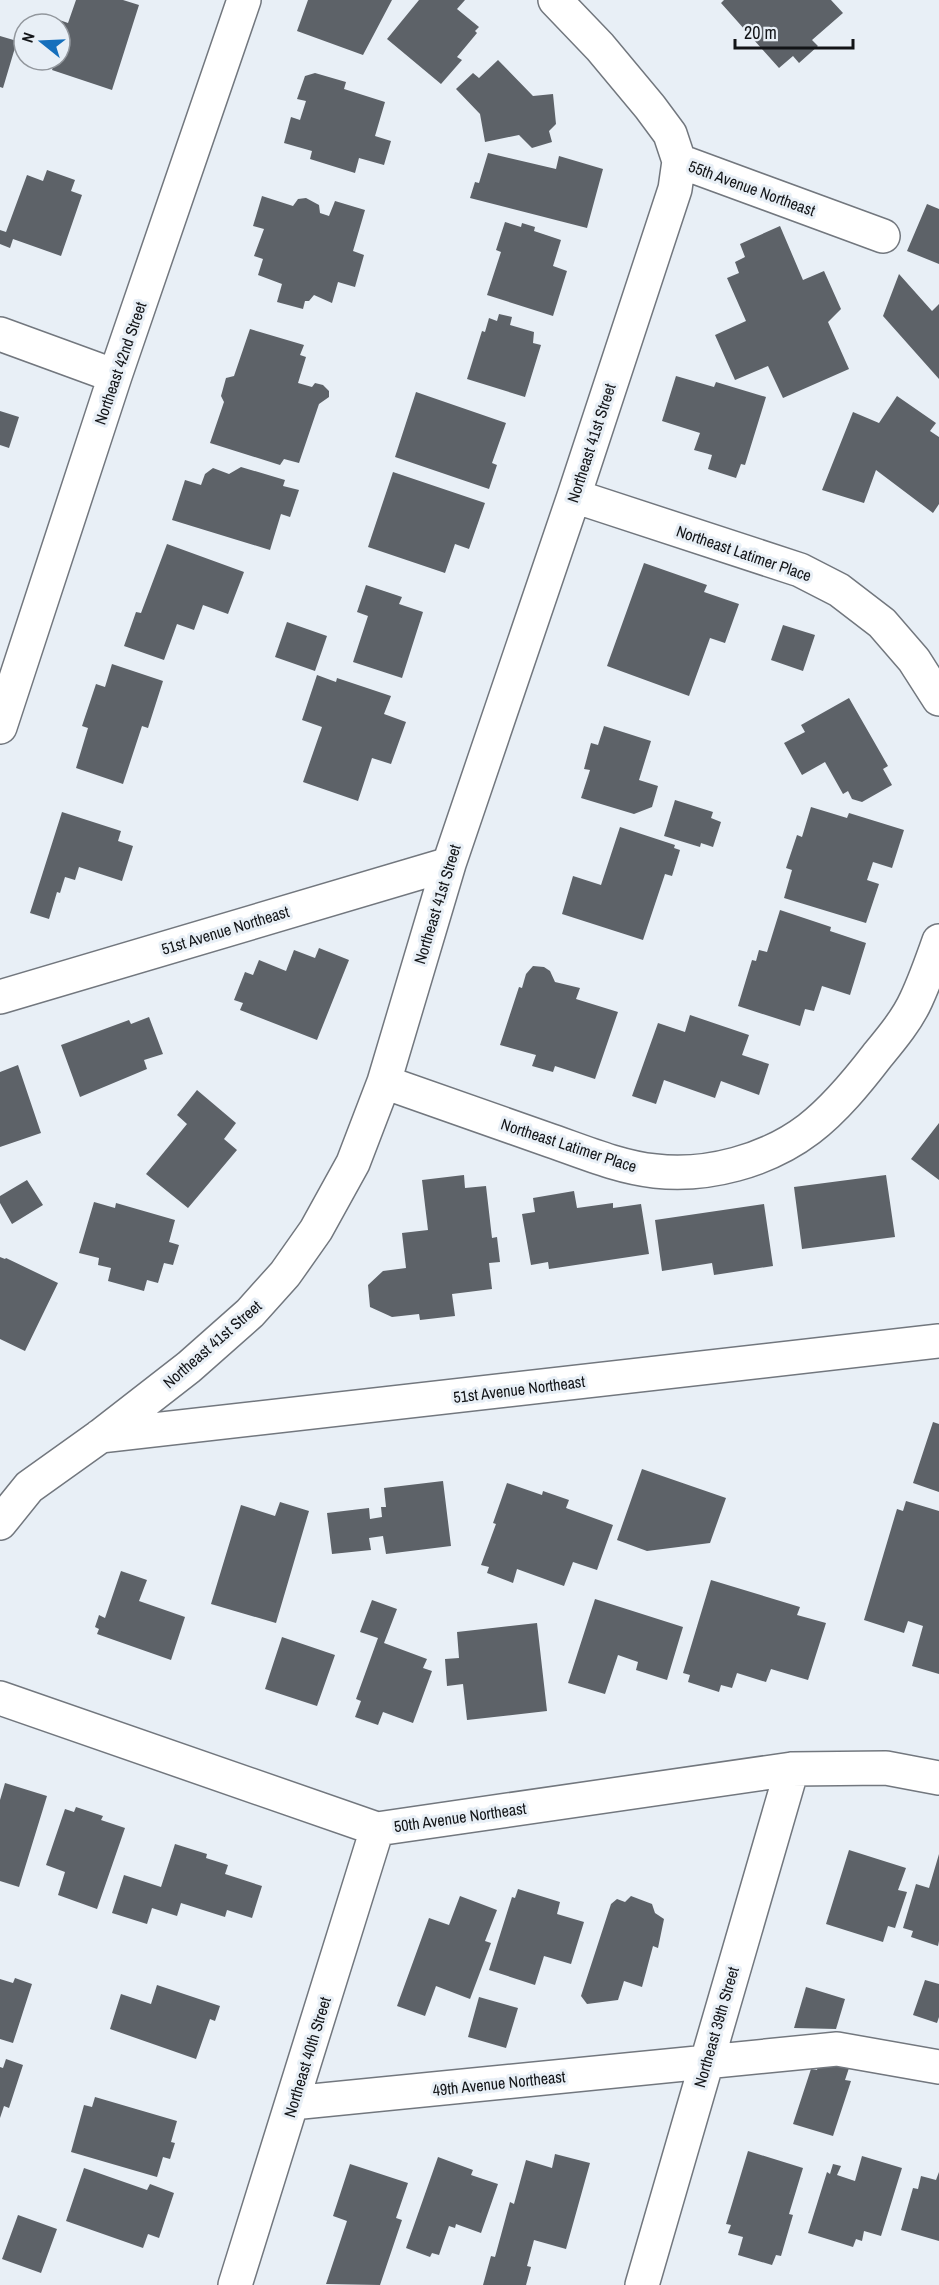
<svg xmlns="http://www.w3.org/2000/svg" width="939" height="2285" viewBox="0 0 939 2285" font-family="'Archivo Narrow',sans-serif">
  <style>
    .building { fill: #5d6268 }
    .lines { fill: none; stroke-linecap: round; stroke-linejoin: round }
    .minor-casing { stroke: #72777e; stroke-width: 36 }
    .minor { stroke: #fff; stroke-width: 33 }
    .labels { text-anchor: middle; stroke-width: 6; stroke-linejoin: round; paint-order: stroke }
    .street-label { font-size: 16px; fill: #121417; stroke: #e8eff6 }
  </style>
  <rect width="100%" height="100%" fill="#e8eff6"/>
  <path class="building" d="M76,0H123L139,5L112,90L52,70L53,67L33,60H60V24H42L45,15L68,23Z
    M308,0H392L363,55L297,31Z
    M419,0H465L457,9L479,27L475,31L477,33L457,57L462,60L441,84L387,39Z
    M724,0H831L843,13L812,40L818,46L799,63L793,56L779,68L721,3Z
    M0,36L17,41L3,88L0,87Z
    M498,60L533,96L553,94L556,124L549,131L552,142L532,148L519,135L485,142L480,114L456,89L473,73L479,78Z
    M315,73L346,82L344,89L385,102L375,136L391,141L384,165L359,158L355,173L310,159L312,151L284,143L291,117L300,120L306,101L297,99L305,76Z
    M488,153L556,169L559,156L603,169L587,228L470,198L475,182L479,183Z
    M47,170L75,180L71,191L82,195L61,256L13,239L10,248L0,244V230L6,232L27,175L43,181Z
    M262,196L293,206L298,199L306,198L319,205L320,213L329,216L335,201L365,210L353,251L364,255L355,287L338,282L332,303L314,295L309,301H305L303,309L277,302L282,284L258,275L263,259L254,256L264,229L253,226Z
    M927,204L939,209V264L907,251Z
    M505,222L521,227L522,223L535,227L534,231L561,240L553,266L567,271L553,316L487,295L501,252L496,250Z
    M780,226L803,280L824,271L841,309L828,322L849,369L783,398L768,366L735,380L715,335L746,321L727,278L739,273L735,262L745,257L740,244Z
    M899,274L932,311L939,304V379L883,316Z
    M499,314L512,317L510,325L534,332L533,343L541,345L525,397L467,379L482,331L485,332L489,318L497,321Z
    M250,329L304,345L300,355L306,357L298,383L312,387L315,383L323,385L329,391V397L319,404L299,463L284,459L280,465L210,443L224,402L221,396L226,378L234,376Z
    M676,376L714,387L716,382L766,397L745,465L741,464L736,478L708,469L712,455L694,450L700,433L662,421Z
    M416,392L506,423L492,463L497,465L489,489L395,457Z
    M897,396L936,423L930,431L939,437V504L933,513L876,470L864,503L822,490L853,412L879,423Z
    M0,411L19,417L9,448L0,445Z
    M241,467L285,480L283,486L299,490L290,517L281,514L270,550L172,520L185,480L201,485L205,474L213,468L229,474Z
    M393,472L485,503L469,549L455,544L445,573L368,547Z
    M167,544L244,572L228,614L203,605L194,630L177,624L164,660L124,646L136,612L141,613Z
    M644,563L707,585L704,592L739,604L725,643L710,638L689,696L607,666Z
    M366,585L402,597L399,604L423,612L402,678L353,662L368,616L357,612Z
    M287,622L327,636L315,671L275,657Z
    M783,625L815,635L803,671L771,660Z
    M112,664L163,681L148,728L142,726L123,784L76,768L88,728L82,726L96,684L105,687Z
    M317,675L336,682L337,678L391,696L384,714L406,722L391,764L372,758L358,801L303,782L322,727L302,720Z
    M849,698L888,766L883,769L892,785L862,802L852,799L848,791L843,794L825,762L802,775L784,743L805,732L801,725Z
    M604,726L651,741L639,780L658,786L652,807L634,814L581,798L590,770L584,769L591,743L598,745Z
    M675,800L713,812L711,818L721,822L713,847L701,843L700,847L664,836Z
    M811,807L847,818L849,813L904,830L892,868L873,862L867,880L879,884L866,923L784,898L792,870L786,868L797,835L802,837Z
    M62,812L121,831L118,841L133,846L122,881L79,867L75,880L65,877L60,893L57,892L49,919L30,913Z
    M620,827L675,845L674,848L680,850L672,876L665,874L643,940L562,914L573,876L601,885Z
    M780,910L831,927L830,931L866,943L850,995L822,986L814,1011L805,1009L800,1026L738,1006L752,960L756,961L759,950L767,952Z
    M319,948L349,960L317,1040L240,1010L243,1003L234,1000L245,972L253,975L259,960L286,971L294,950L315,958Z
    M533,966L544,967L550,971L555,982L580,988L576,999L618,1012L595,1079L555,1066L553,1072L532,1066L536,1055L500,1045L519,987L522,988L526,974Z
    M690,1015L749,1035L742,1055L769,1064L759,1095L721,1081L715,1098L664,1080L656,1104L632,1096L658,1023L685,1032Z
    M149,1017L163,1054L144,1060L147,1069L80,1097L61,1045L129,1020L131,1024Z
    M18,1065L41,1133L0,1147V1072Z
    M197,1090L236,1123L224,1139L237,1150L188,1208L146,1174L187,1124L177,1115Z
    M939,1123V1180L911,1159Z
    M464,1175L465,1188L486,1186L492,1238L497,1237L500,1262L489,1263L492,1289L452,1294L455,1316L420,1320L419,1314L392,1317L370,1307L368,1285L383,1271L406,1268L402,1233L428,1230L422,1180Z
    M886,1175L895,1237L802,1249L794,1187Z
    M27,1180L43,1205L12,1224L0,1203V1196Z
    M574,1191L577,1208L613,1203V1208L641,1204L649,1254L549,1269L548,1262L531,1265L522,1214L535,1212L533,1198Z
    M94,1202L115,1208L116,1203L175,1220L169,1242L179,1245L173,1265L164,1263L158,1283L147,1280L144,1291L108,1281L111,1268L98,1265L99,1258L79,1253Z
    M764,1204L773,1266L714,1275L712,1263L662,1271L655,1220Z
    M0,1257L5,1259L6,1258L58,1283L25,1351L0,1339Z
    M933,1422L939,1424V1492L913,1483Z
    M642,1469L726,1498L710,1543L647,1551L617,1540Z
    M443,1481L451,1546L386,1554L383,1536L369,1538L371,1550L332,1554L327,1513L369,1508L370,1519L382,1517L381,1507H386L384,1488Z
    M507,1483L542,1495L543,1491L569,1500L566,1508L613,1525L597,1570L573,1562L564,1586L517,1569L513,1583L487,1573L489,1567L481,1565L496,1524L493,1523Z
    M906,1501L939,1511V1674L912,1666L923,1626L908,1621L904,1633L864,1620L897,1509L903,1511Z
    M280,1502L309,1511L276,1623L211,1604L241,1505L275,1516Z
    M121,1571L147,1580L139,1601L185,1617L171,1660L97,1634L99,1629L95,1627L99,1615L105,1618Z
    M711,1580L800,1607L797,1615L826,1623L808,1680L771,1669L766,1682L737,1673L732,1688L721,1685L719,1692L688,1682L690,1675L683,1673Z
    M595,1599L683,1627L667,1680L636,1670L638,1662L618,1655L605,1694L568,1683Z
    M372,1600L397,1609L384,1643L427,1659L423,1668L432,1671L413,1723L383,1712L378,1725L355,1717L361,1701L356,1699L378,1638L360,1632Z
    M537,1623L547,1711L467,1720L463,1684L447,1686L445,1659L459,1658L457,1632Z
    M282,1637L335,1655L317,1706L265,1689Z
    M5,1783L47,1796L19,1887L0,1881V1800Z
    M76,1807L103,1816L101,1820L125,1828L97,1909L58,1895L65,1872L46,1865L65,1809L74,1812Z
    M175,1844L207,1854L206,1858L228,1865L225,1874L262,1886L252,1918L227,1910L225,1917L181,1903L177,1916L152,1908L147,1924L112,1913L124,1875L161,1887Z
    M849,1850L906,1868L898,1890L907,1892L895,1928L888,1926L883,1942L826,1924Z
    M939,1854V1941L938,1946L911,1937L913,1931L903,1928L916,1884L929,1888Z
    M518,1889L560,1902L557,1914L584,1922L571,1964L544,1956L535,1985L489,1970L512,1897L515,1898Z
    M460,1896L497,1910L485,1941L491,1943L470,1999L436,1986L425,2016L397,2006L429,1918L449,1925Z
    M631,1896L652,1904L655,1913L664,1919L658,1948L653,1946L642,1987L624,1981L618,2000L587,2004L581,1996L611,1904L617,1899L625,1902Z
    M15,1978L32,1984L13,2043L0,2039V1979L13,1983Z
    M925,1980L939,1984V2017L937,2023L913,2015Z
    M157,1985L220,2006L215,2021L210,2019L196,2059L110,2029L121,1994L151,2004Z
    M806,1987L845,1999L836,2029L794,2028Z
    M479,1997L518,2008L506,2048L468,2037Z
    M6,2059L23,2065L9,2108L4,2106L0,2118V2067L3,2068Z
    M820,2059L849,2068L845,2080L851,2081L833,2136L793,2124L811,2069L817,2070Z
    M95,2097L177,2121L171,2142L175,2143L170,2159L163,2157L157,2177L71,2152L84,2105L92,2107Z
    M748,2151L803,2168L789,2214L793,2215L781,2256L776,2255L772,2265L738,2255L743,2237L728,2233L731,2225L726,2224Z
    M555,2154L590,2163L566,2249L534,2240L527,2266L531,2267L526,2285H483L491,2256L495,2257L510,2202L514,2204L526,2160L552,2168Z
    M862,2156L902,2168L881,2236L864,2231L862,2241L856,2239L853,2247L808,2233L827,2172L830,2174L833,2164L841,2166L837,2175L855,2181Z
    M438,2157L473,2170L471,2175L498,2184L481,2233L456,2224L455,2228L449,2226L439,2255L432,2253L430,2257L406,2248Z
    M350,2164L408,2183L396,2218L402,2220L380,2285L326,2284L347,2221L333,2216Z
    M84,2168L147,2190L150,2184L174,2193L159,2238L148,2234L143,2248L66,2221Z
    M939,2172V2241L901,2230L913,2188L918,2189L921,2176L936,2180Z
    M18,2215L57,2229L41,2273L2,2259Z"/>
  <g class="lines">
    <defs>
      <path id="minor" d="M555,0L600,47L650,107L670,134L679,161L883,236
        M0,334L115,376
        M574,496L800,570L839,590L882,623L914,660L939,699
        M0,727L115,376L244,0
        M0,997L449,864
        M384,1082C438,1101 492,1120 546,1139C581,1151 618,1167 655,1171C707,1177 767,1161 809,1129C835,1109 857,1082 877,1056C891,1039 907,1020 916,1000C925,981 932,961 939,941
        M100,1436L939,1341
        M0,1523L29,1487L99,1437L189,1367L250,1313L285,1274L316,1230L353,1163L384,1082L449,864L574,496L675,189L679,161
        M0,1698L377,1829L792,1769L886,1768L939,1778
        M292,2103L837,2049L939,2067
        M235,2285L377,1829
        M642,2285L792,1769"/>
    </defs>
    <use href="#minor" class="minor-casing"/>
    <use href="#minor" class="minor"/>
  </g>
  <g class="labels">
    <g class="street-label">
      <text transform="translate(752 188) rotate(20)" y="6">55th Avenue Northeast</text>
      <text transform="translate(120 363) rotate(-71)" y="6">Northeast 42nd Street</text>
      <text transform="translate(591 443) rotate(-72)" y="6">Northeast 41st Street</text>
      <text transform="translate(744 553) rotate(19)" y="6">Northeast Latimer Place</text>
      <text transform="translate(437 904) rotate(-73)" y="6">Northeast 41st Street</text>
      <text transform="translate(225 930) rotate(-17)" y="6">51st Avenue Northeast</text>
      <text transform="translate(569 1145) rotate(18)" y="6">Northeast Latimer Place</text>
      <text transform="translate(212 1344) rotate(-41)" y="6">Northeast 41st Street</text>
      <text transform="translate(519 1389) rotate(-7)" y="6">51st Avenue Northeast</text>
      <text transform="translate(460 1817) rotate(-8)" y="6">50th Avenue Northeast</text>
      <text transform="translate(716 2027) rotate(-74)" y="6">Northeast 39th Street</text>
      <text transform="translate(307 2057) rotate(-73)" y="6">Northeast 40th Street</text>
      <text transform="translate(499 2083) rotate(-6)" y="6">49th Avenue Northeast</text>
    </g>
  </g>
  <g transform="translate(42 42) rotate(288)"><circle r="28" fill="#e8eff6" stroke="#92979d" stroke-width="1.5"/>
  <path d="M0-4.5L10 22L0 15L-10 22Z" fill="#156fbc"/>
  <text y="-9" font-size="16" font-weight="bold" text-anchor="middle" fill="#121417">N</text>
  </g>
  <path d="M735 39v9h118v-9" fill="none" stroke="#121417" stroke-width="3"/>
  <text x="744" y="39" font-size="18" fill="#121417" stroke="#e8eff6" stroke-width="4.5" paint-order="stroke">20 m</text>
</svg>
